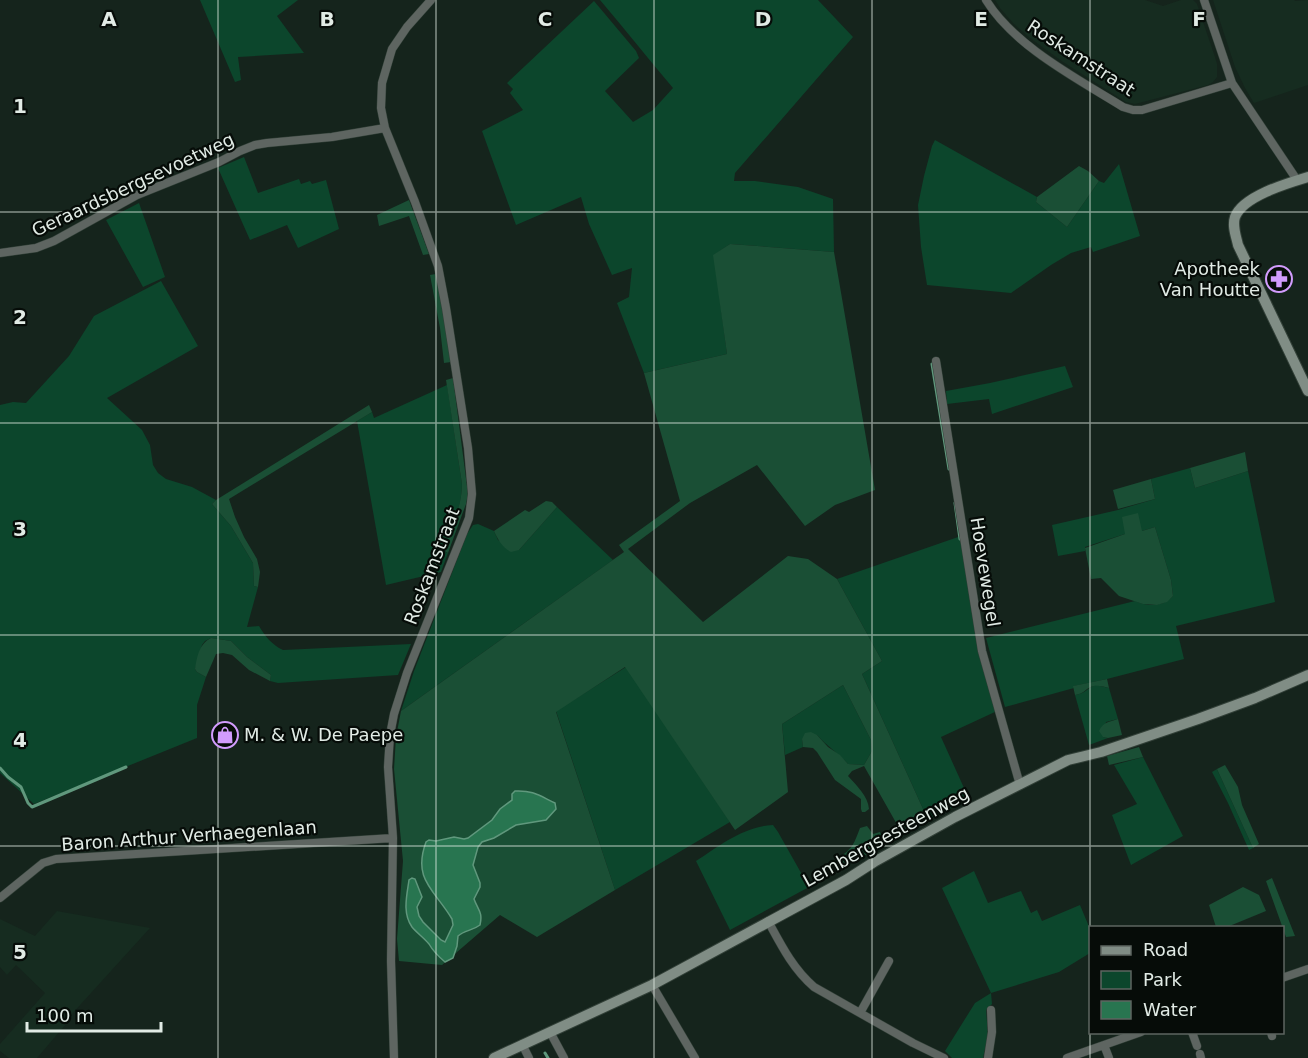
<svg xmlns="http://www.w3.org/2000/svg" width="1308" height="1058" viewBox="0 0 1308 1058" font-family="'DejaVu Sans',sans-serif">
  <style>
    .built { fill: #162c20 }
    .green { fill: #0c462c }
    .forest { fill: #1a4f35 }
    .water { fill: #287550; stroke: #60987d; stroke-width: 1.5 }
    .lines { fill: none; stroke-linecap: round; stroke-linejoin: round }
    .stream { stroke: #60987d; stroke-width: 3 }
    .street-casing { stroke: #324038; stroke-width: 9 }
    .secondary-casing { stroke: #324038; stroke-width: 12 }
    .street { stroke: #5e6561; stroke-width: 8 }
    .secondary { stroke: #808d85; stroke-width: 10 }
    .grid { fill: none; stroke: #e1ebe5; stroke-width: 1.5; stroke-opacity: 0.55 }
    .labels { text-anchor: middle; stroke-width: 4.5; stroke-linejoin: round; paint-order: stroke }
    .street-label { font-size: 18px; fill: #e1ebe5; stroke: #060c08 }
    .poi-label { font-size: 18px; fill: #e1ebe5; stroke: #060c08; text-anchor: end }
    .grid-label { font-size: 20px; text-anchor: middle; font-weight: bold; fill: #e1ebe5; stroke: #060c08; stroke-width: 4.5; stroke-linejoin: round; paint-order: stroke }
  </style>
  <rect width="100%" height="100%" fill="#15241c"/>
  <path class="built" d="M995,0H1145L1163,6L1181,0H1193L1197,4L1215,57L1217,64V77L1213,82L1208,85L1135,104L1126,102L1063,62L1030,38L1013,23L1000,8Z
    M1213,0H1294L1295,1L1308,0V85L1254,103L1245,88L1235,67Z
    M57,911L150,928L71,1015L72,1017L37,1058H9L0,1051V1044L45,993L16,965L7,975L0,967V919L35,936Z"/>
  <path class="green" d="M200,0H298L277,16L304,53L238,57L241,80L235,82Z
    M600,0H818L853,37L735,173L734,181H755L798,187L833,199L834,252L730,244L714,255L727,354L644,373L617,303L629,297L632,268L612,275L589,224L581,197L516,225L482,131L523,110L510,93L513,89L507,83L594,1L636,51L639,58L605,91L633,122L653,110L673,88C648,59 625,29 600,0Z
    M935,140L1037,197L1036,202L1067,227L1099,181L1104,183L1119,164L1140,236L1093,252L1091,247L1071,253L1051,265L1011,293L927,285L921,247L918,205L924,176L932,146Z
    M244,157L258,193L299,179L301,184L310,181L312,184L326,180L339,229L298,248L287,225L250,240L218,168Z
    M139,203L165,277L143,287L106,220Z
    M161,281L198,346L107,398L142,430L150,445L153,465L158,473L166,479L192,487L216,500L212,504L231,526L253,563L254,586L258,587L247,627L259,626C265,636 272,645 283,650L411,644L398,675L278,683L270,681L271,675L247,657L231,641L211,638L205,641L202,645L195,669L197,672L206,677L197,705V738L34,804L0,773V405L13,402L26,403L69,356L94,316Z
    M1065,366L1073,387L992,414L989,399L947,404L946,391L990,383Z
    M447,385L462,484C462,507 452,529 443,551L448,553L441,572L386,585L357,421L372,412L374,418Z
    M1190,468L1195,488L1248,471L1275,602L1176,626L1184,659L1107,679L1074,686V688L1005,707L986,638L1135,601C1149,607 1162,607 1173,596L1171,580L1155,527L1142,531L1125,534L1085,547V551L1058,556L1052,525L1118,510L1155,499L1151,479Z
    M557,507L613,560L401,711L414,671L467,534L473,525L478,524L494,531L498,540L519,550Z
    M961,536L997,711L941,737L969,799L928,820L862,674L882,661L837,579Z
    M626,667L730,822L615,890L556,711Z
    M843,685L871,740L872,751L864,765L848,764C838,753 827,746 817,735L802,739L803,747L785,755L782,724Z
    M1096,685L1109,688L1118,719L1106,722L1103,737L1108,738L1089,745L1075,695C1085,694 1088,687 1096,685Z
    M1143,757L1183,836L1131,865L1112,815L1137,804L1114,765Z
    M1217,769L1253,848L1249,850L1228,803L1212,772Z
    M773,825L778,832L809,887L730,930L696,861C719,846 744,826 773,825Z
    M974,871L988,903L1021,891L1031,913L1037,910L1042,921L1080,905L1090,929V953L1059,972L991,993L992,1004L986,1010L988,1035L983,1058H952L945,1051L975,1003L991,993L942,888Z"/>
  <path class="forest" d="M1079,166L1088,171L1099,181L1067,227L1036,202L1037,197Z
    M409,200L429,254L423,255L409,216L379,226L377,215Z
    M730,244L834,252L875,490L835,505L805,526L757,465L690,503L628,549L703,622L788,556L808,559L837,579L882,661L862,674L928,820L903,835L864,766L852,771L848,776C857,786 868,796 869,809L865,812H862L861,809V799L835,780L817,752L813,748L803,747L802,739L805,733L811,732L817,735L828,747L840,755L848,764L864,765L872,751L871,740L843,685L782,724L788,792L735,830L625,667L556,712L615,890L537,937L500,915L442,965L399,961L397,939L403,861L394,769L396,737L401,711L624,552L619,545L680,501L644,373L727,354L713,255Z
    M436,274L445,321L451,362L444,363L440,328L430,275Z
    M453,378L468,494L466,504L448,553L443,550C451,529 462,507 462,484L446,380Z
    M369,405L372,412L229,499L235,517L244,537L257,559L260,572L258,587L254,586L253,563L231,526L212,504L216,500Z
    M1245,452L1248,471L1195,488L1190,468Z
    M1151,479L1155,499L1118,509L1113,490Z
    M546,501L552,502L557,507L519,550L511,552C503,548 498,540 494,531L525,510L529,512Z
    M1138,513L1142,531L1155,527L1171,580L1173,596L1167,602L1157,605L1143,604L1119,596L1101,578L1091,579L1085,548L1125,534L1122,517Z
    M211,638L231,641L247,657L271,675L270,681L249,670L232,655L223,653L216,654L206,677L197,672L195,669C197,657 199,644 211,638Z
    M1107,679L1109,688C1105,687 1098,685 1094,686C1086,687 1085,694 1075,695L1073,686Z
    M1118,719L1122,735L1108,738L1103,737L1099,731C1103,722 1109,722 1118,719Z
    M1139,747L1143,757L1109,765L1107,756Z
    M1225,765L1238,787L1242,805L1259,844L1253,848L1217,769Z
    M867,826L873,834L880,832L883,839L882,846L843,867L840,857C854,847 854,843 860,828Z
    M1272,878L1295,936L1286,937L1266,881Z
    M1243,887L1259,895L1266,911L1227,927H1216L1209,905Z"/>
  <path class="water" d="M515,791C533,790 540,796 555,803L556,809L546,820L516,825L494,838L482,842L478,847L473,865L480,883V887L474,899C478,910 483,912 480,925C472,931 465,930 458,936L457,946L453,958L445,962C438,956 433,951 429,944C424,938 417,933 412,927C402,913 407,895 409,880L412,878L415,879L422,897L417,907L419,916L423,922L441,940L445,942L453,925L452,919C435,890 412,880 426,842L429,840L436,841L454,837L464,839L468,838L492,820L500,809L512,800V794Z"/>
  <g class="lines">
    <path class="stream" d="M932,364L949,469
      M955,503L960,539
      M0,768L8,777L21,787L28,803L32,807L126,767
      M545,1053L548,1058"/>
    <defs>
      <path id="street" d="M986,0C1014,46 1078,79 1123,107L1133,110H1142L1232,83L1297,180
        M1204,0L1232,83
        M0,253L36,248L54,241L137,195L219,162L240,151L255,145L267,143L332,137L385,128
        M936,361L982,651L1020,785
        M0,898L43,863L56,859L393,838
        M768,921C781,945 793,969 814,987L913,1043L944,1058
        M1282,978L1308,969
        M652,985L695,1058
        M860,1013L889,961
        M550,1032L564,1058
        M1192,1032L1197,1046
        M1271,1032L1272,1036
        M522,1044L529,1058
        M1104,1045L1109,1058
        M1200,1054L1201,1058
        M394,1058L391,961L393,838L388,767L390,735L394,714L407,673L469,518L472,494L468,448L446,308L438,266L415,202L385,128L381,108L382,83L392,49L407,27L431,0
        M988,1058L992,1032L991,1010
        M1067,1058L1141,1032"/>
      <path id="secondary" d="M1308,177C1288,183 1243,196 1235,217C1232,226 1236,236 1238,245L1308,391
        M494,1058L652,985L846,880L874,862L955,817L1068,760L1101,752L1198,719L1255,698L1308,675"/>
    </defs>
    <use href="#street" class="street-casing"/>
    <use href="#secondary" class="secondary-casing"/>
    <use href="#street" class="street"/>
    <use href="#secondary" class="secondary"/>
  </g>
  <path class="grid" d="M218,0V1058M436,0V1058M654,0V1058M872,0V1058M1090,0V1058M0,212H1308M0,423H1308M0,635H1308M0,846H1308"/>
  <defs>
    <symbol id="pharmacy-ring" viewBox="-11 -11 22 22"><circle r="9.5" fill="#060c08" stroke="#d29cfd" stroke-width="1.5"/><path d="M-2-6h4v4h4v4h-4v4h-4v-4h-4v-4h4Z" fill="#d29cfd"/></symbol>
    <symbol id="shop-ring" viewBox="-11 -11 22 22"><circle r="9.5" fill="#060c08" stroke="#d29cfd" stroke-width="1.5"/><path d="M-5-2.5h2.3a2.7 3.5 0 0 1 5.4 0H5L5.5 6h-11ZM-1.5-2.5h3a1.5 2.3 0 0 0-3 0Z" fill="#d29cfd"/></symbol>
  </defs>
  <g fill-rule="evenodd">
    <use href="#pharmacy-ring" x="1264" y="264" width="30" height="30"/>
    <use href="#shop-ring" x="210" y="720" width="30" height="30"/>
  </g>
  <g class="labels">
    <g class="street-label">
      <text transform="translate(1081 58) rotate(33)" y="6">Roskamstraat</text>
      <text transform="translate(133 185) rotate(-25)" y="6">Geraardsbergsevoetweg</text>
      <text transform="translate(432 566) rotate(-69)" y="6">Roskamstraat</text>
      <text transform="translate(985 572) rotate(81)" y="6">Hoevewegel</text>
      <text transform="translate(189 836) rotate(-4)" y="6">Baron Arthur Verhaegenlaan</text>
      <text transform="translate(886 837) rotate(-29)" y="6">Lembergsesteenweg</text>
    </g>
    <g class="poi-label">
      <text x="1260" y="275">Apotheek<tspan x="1260" dy="21">Van Houtte</tspan></text>
      <text x="244" y="741" text-anchor="start">M. &amp; W. De Paepe</text>
    </g>
  </g>
  <g class="grid-label">
    <text x="109" y="26">A</text>
    <text x="327" y="26">B</text>
    <text x="545" y="26">C</text>
    <text x="763" y="26">D</text>
    <text x="981" y="26">E</text>
    <text x="1199" y="26">F</text>
    <text x="20" y="113">1</text>
    <text x="20" y="324">2</text>
    <text x="20" y="536">3</text>
    <text x="20" y="747">4</text>
    <text x="20" y="959">5</text>
  </g>
  <rect x="1089" y="926" width="195" height="108" fill="#060c08" stroke="#5e6560" stroke-width="1.5"/>
  <rect x="1101" y="946" width="30" height="9" fill="#808d85" stroke="#5e6560" stroke-width="1.5"/>
  <text x="1143" y="956" font-size="18" fill="#e1ebe5">Road</text>
  <rect x="1101" y="971" width="30" height="18" fill="#0c462c" stroke="#5e6560" stroke-width="1.5"/>
  <text x="1143" y="986" font-size="18" fill="#e1ebe5">Park</text>
  <rect x="1101" y="1001" width="30" height="18" fill="#287550" stroke="#5e6560" stroke-width="1.5"/>
  <text x="1143" y="1016" font-size="18" fill="#e1ebe5">Water</text>
  <path d="M27 1022v9h134v-9" fill="none" stroke="#e1ebe5" stroke-width="3"/>
  <text x="36" y="1022" font-size="18" fill="#e1ebe5" stroke="#060c08" stroke-width="4.5" paint-order="stroke">100 m</text>
</svg>
